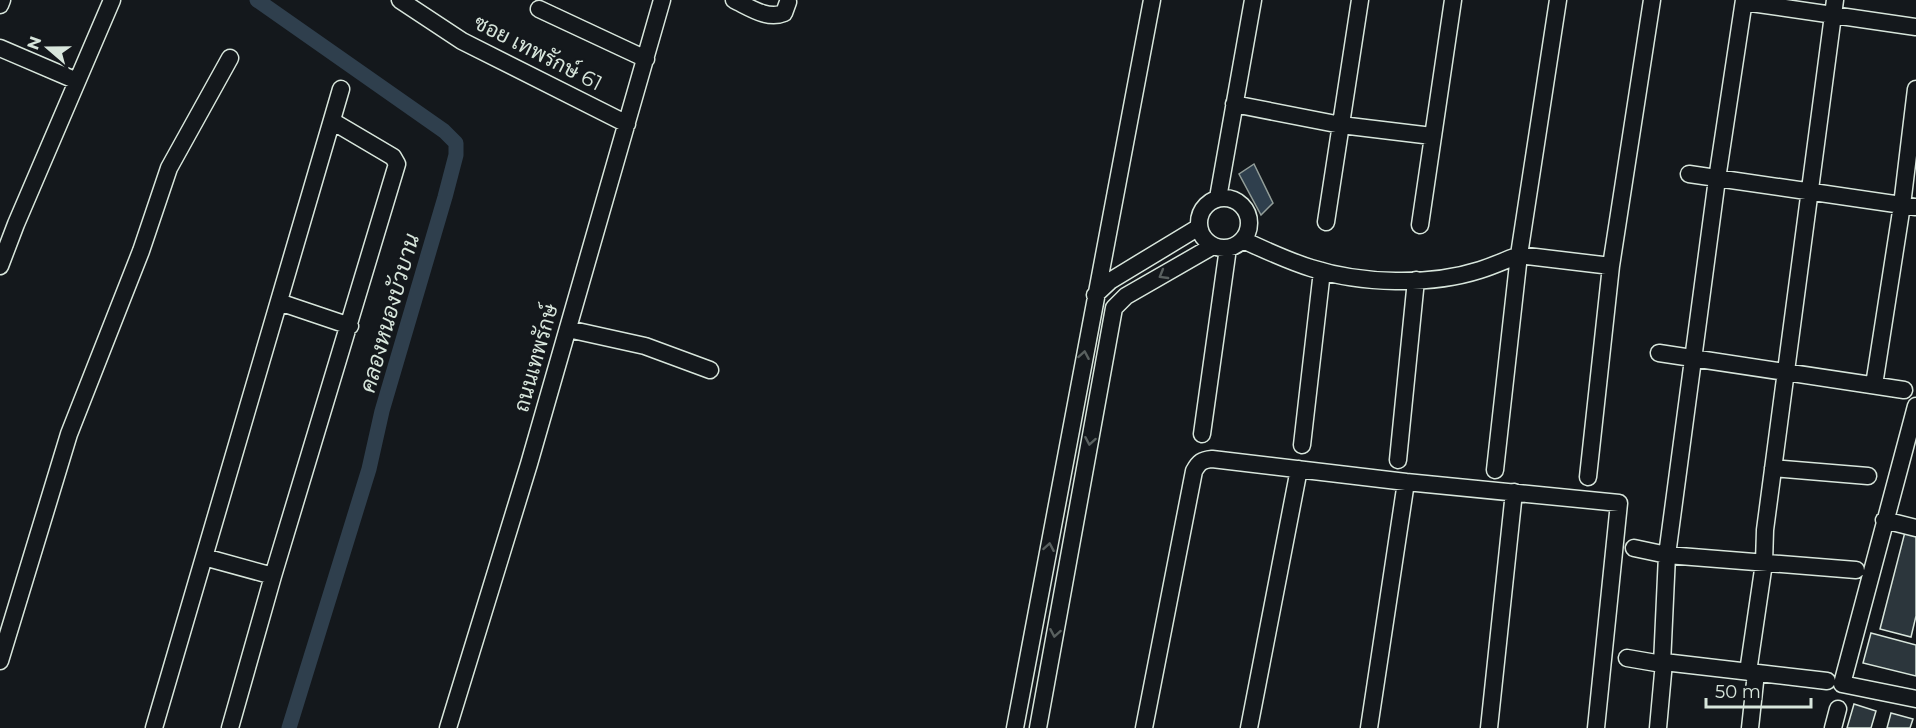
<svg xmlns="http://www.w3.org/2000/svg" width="1916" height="728" viewBox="0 0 1916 728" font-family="Montserrat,Sarabun,sans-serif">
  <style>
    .water { fill: #2f3f4d; stroke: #939e99; stroke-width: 1.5 }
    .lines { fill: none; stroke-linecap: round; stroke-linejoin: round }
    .canal { stroke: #2f3f4d; stroke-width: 15 }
    .building { fill: #2c363c; stroke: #d8e6dc; stroke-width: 1.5 }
    .minor-casing { stroke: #d8e6dc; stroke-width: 19 }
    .minor { stroke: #14181c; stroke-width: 16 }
    .oneway { stroke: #59605f }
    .labels { text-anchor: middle; stroke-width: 4.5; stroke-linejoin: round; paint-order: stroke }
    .street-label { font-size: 21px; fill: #d8e6dc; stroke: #14181c }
    .water-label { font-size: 22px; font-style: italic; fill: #d8e6dc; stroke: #14181c }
  </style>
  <rect width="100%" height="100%" fill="#14181c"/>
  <path class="water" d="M1254,164L1273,203L1261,215L1239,174Z"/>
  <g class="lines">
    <path class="canal" d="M257,0L444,131L456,143V155L445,197L382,411L369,469L289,728"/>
  </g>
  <path class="building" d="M1906,528L1916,530V616L1911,637L1880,629Z
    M1871,633L1916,645V676L1863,663Z
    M1854,704L1876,711L1871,728H1847Z
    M1891,713L1913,719L1910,728H1887Z"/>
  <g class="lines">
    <defs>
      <path id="minor" d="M400,0L462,41L627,124
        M734,0C749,7 767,20 784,13L788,2
        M1744,2L1916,27
        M0,5L2,0
        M539,9L646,59
        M0,48L77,81
        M1234,104L1341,125L1432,136
        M1689,174L1916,207
        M1199 223a25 25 0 1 1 50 0a25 25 0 1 1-50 0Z
        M1218,198L1253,0
        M1326,222L1360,0
        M1420,225L1453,0
        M1243,240C1265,250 1288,261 1311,268C1361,284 1430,286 1480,270C1493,266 1506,260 1519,255L1558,0
        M0,266L16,224L112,0
        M1095,295L1110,281L1199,227
        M279,302L350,326
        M568,329L645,346L710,370
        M1659,353L1904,390
        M1874,385L1902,205L1916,89
        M1916,406L1842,684L1916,699
        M1202,434L1228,248
        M1302,445L1322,271
        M1398,460L1416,280
        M1773,468L1868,476
        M1495,470L1519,255L1611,266
        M1588,477L1611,266L1652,0
        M1406,482L1619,503L1596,728
        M1884,520L1916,528
        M1634,548L1667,555L1856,570
        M204,557L273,576
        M1627,658L1662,664L1664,662L1827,681
        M0,661L69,434L141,251L169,168L230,58
        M1662,664L1667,555L1717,179L1744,0
        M1748,672L1764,563L1765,530L1835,0
        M154,728L341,89
        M230,728L273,576L397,164L393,157L332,121
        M448,728L529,464L662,0
        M1015,728L1152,0
        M1038,728L1114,308L1126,296L1213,246
        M1144,728L1194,471C1199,462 1202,460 1212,459L1406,482L1369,728
        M1249,728L1299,469
        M1489,728L1514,492
        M1658,728L1664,662
        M1750,728L1756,673
        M1833,728L1838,709"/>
    </defs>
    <use href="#minor" class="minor-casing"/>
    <use href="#minor" class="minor"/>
  </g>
  <defs><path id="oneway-chevron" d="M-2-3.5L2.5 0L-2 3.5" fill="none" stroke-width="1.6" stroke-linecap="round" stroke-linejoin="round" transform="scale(1.5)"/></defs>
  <g class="oneway">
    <use href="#oneway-chevron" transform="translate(1163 275) rotate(150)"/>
    <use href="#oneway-chevron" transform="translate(1084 355) rotate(-80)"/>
    <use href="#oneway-chevron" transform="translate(1090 441) rotate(100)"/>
    <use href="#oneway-chevron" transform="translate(1049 547) rotate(-80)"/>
    <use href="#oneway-chevron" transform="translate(1055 633) rotate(100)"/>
  </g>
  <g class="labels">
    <g class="street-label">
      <text transform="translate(538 53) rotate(27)" y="7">ซอย เทพรักษ์ 61</text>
      <text transform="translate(536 358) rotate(-74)" y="7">ถนนเทพรักษ์</text>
    </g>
    <g class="water-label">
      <text transform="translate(389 313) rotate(-74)" y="8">คลองหนองบัวบาน</text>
    </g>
  </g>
  <g transform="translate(48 48) rotate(290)" stroke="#14181c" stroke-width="4.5" paint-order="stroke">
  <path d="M0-4.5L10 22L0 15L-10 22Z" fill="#d8e6dc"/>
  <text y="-9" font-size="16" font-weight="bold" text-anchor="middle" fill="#d8e6dc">N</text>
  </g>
  <path d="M1706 698v9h105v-9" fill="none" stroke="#d8e6dc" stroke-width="3"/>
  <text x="1715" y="698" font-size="18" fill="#d8e6dc" stroke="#14181c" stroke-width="4.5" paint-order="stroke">50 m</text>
</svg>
